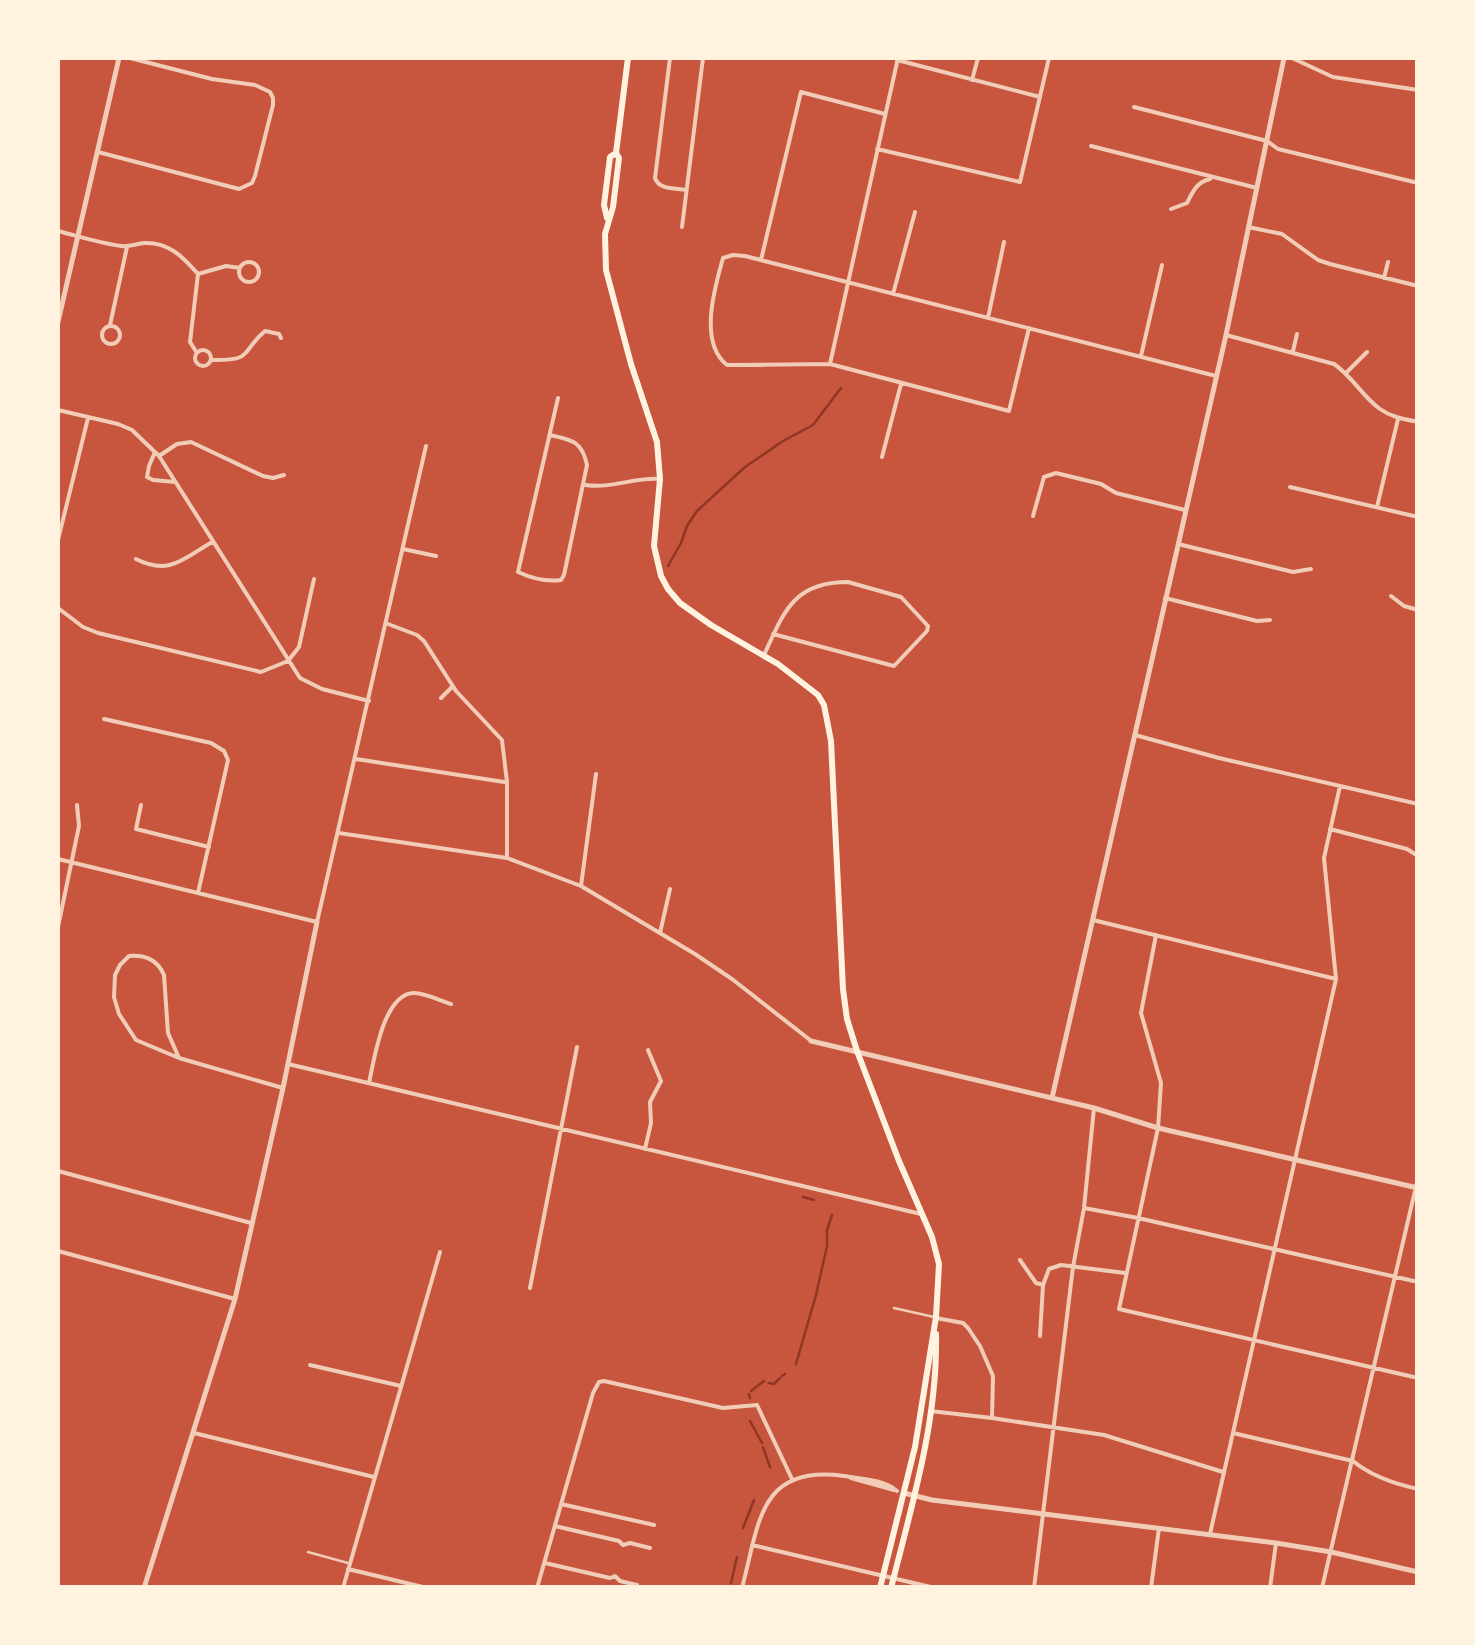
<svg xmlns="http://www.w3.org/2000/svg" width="1475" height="1645" viewBox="0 0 1475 1645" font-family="Karla,sans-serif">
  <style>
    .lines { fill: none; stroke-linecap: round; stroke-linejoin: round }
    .stream { stroke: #8f3625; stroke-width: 2.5 }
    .service { stroke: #f1ccb7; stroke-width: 2.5 }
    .minor { stroke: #f1ccb7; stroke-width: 4 }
    .tertiary { stroke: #f1ccb7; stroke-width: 5 }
    .primary { stroke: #fff3e0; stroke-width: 6 }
  </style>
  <rect width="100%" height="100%" fill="#c8553d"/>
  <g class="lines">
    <path class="stream" d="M668,566L681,543L687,526L697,511L745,467L783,441L813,425L841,388
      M803,1197L814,1200
      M796,1364L816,1295L827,1246V1230L832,1215
      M782,1376L785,1374
      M769,1383L774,1384L780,1378
      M751,1391L764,1381
      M749,1394L750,1398
      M750,1421L762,1443
      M763,1447L770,1467
      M743,1528L754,1500
      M731,1583L737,1557
      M730,1588V1587"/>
    <path class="service" d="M894,1308L934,1317
      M308,1552L348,1563"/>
    <path class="minor" d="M670,58L655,178C659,190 675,188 686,190
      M1292,58L1333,77L1418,90
      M897,60L1040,97
      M972,80L978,58
      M1134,107L1267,141L1278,149L1418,183
      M1091,146L1257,188
      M877,149L1020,182L1049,58
      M98,152L239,189L252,183L255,176L273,105V98L270,92L255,85L212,79L130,58
      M1171,209L1187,203C1193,191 1197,182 1210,179
      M682,227L703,58
      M1248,227L1282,234L1318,260L1330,264L1418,286
      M58,231C78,236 99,243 121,246C129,247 136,244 144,243C169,242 183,257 198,274L226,266L240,268
      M761,260L801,92L885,114
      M239 272a10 10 0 1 1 20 0a10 10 0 1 1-20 0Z
      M1384,278L1388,262
      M893,294L915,212
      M988,318L1004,242
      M110,325L127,247
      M102 335a9 9 0 1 1 18 0a9 9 0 1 1-18 0Z
      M1029,328L1009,411L830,364L727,365C698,342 715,287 723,258L733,255L745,256L1216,376
      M1226,335L1334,364C1352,376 1362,396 1380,409C1391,417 1404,419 1418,422
      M195 358a8 8 0 1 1 16 0a8 8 0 1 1-16 0Z
      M1293,351L1297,334
      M197,353L190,342L198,274
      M1141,356L1162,265
      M211,360C255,361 240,352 265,331L279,334L281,338
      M830,364L898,58
      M1347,372L1367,352
      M58,410L118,424L132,430L159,456L177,444L191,442L263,476L273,478L284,475
      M550,435C572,440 582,441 587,465L564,575L561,580C547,582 531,578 518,572L558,398
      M155,452L149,466L147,477L153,480L175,482
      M159,456L300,678L322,689L369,701
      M882,457L901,384
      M586,485C611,489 634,477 660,479
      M1290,487L1418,517
      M1377,507L1398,419
      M1033,516L1044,477L1056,473L1101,484L1116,493L1185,510
      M58,540L88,418
      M1178,544L1293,572L1311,569
      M403,549L436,556
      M136,559C169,576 183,559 212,542
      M1391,596L1404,606L1418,610
      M1165,598L1257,621L1270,620
      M58,608L83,627L98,633L261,672L288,661L299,647L314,579
      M388,624L417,635L424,641L456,691L502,740L507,782V858
      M764,655C784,612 793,582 848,582L901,597L928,626L927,631L894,666L773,634
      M441,698L453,686
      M104,719L211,743L224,751L228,760L198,893
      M1135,735L1219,758L1418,804
      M356,759L504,782
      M141,805L136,829L209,847
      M1330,829L1407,849L1418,856
      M339,833L507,858L581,886L695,954L732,979L810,1040
      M58,859L317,922L426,446
      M581,886L596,774
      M1093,920L1336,979
      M58,927L79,826L77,805
      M660,933L670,889
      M1156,935L1141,1013L1161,1083L1158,1128L1119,1309L1418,1378
      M179,1058L168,1033L164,975C157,959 145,955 129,956L120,965L115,975L114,997L119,1014L136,1040L179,1058L283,1088
      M288,1064L921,1214
      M369,1083C374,1061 383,995 413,993C424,992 440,1001 451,1004
      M645,1149L651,1123L650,1102L661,1081L648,1050
      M58,1171L251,1223
      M1084,1208L1138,1218L1418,1282
      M58,1251L235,1299
      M1020,1260L1036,1283L1043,1285
      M530,1288L577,1047
      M936,1318L963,1323L968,1328L980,1346L993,1376L992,1418
      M1040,1336L1043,1285L1049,1269L1061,1265L1125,1273
      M310,1365L401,1386
      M930,1411L992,1418L1104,1435L1223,1472
      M194,1433L374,1477
      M1233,1433L1353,1461C1371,1476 1395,1484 1418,1489
      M851,1478L894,1490
      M561,1504L654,1525
      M555,1526L619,1541L623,1545L630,1543L650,1548
      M1210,1534L1336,979L1324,858L1340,786
      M752,1545L935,1588
      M545,1563L610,1578L615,1576L620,1581L637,1585
      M348,1569L427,1588
      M343,1588L440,1252
      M537,1588L593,1393L599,1382L604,1381L723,1408L757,1405L792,1479
      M742,1588C759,1525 758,1464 844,1476C861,1479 883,1479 897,1491
      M1034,1588L1073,1267L1084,1208L1094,1108
      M1151,1588L1159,1528
      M1270,1588L1276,1543
      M1322,1588L1418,1178"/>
    <path class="tertiary" d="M58,322L119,58
      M811,1041L1094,1108L1158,1128L1418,1188
      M1052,1098L1226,335L1284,58
      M904,1493L932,1500L1276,1543L1331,1552L1418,1572
      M144,1588L235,1299L283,1088L317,922"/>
    <path class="primary" d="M628,58L616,153L619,158L613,207L605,234L606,270L631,364L657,442L660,479L654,546L661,576L668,589L680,603L711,625L778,664L818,695L824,705L831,741L843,989L847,1019L857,1051L899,1161L932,1237L939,1264L936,1317L915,1447L880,1588
      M607,218L604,205L610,157L616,153
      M891,1588C912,1505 938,1419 936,1334"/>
  </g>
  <rect width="1475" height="1645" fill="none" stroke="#fff3e0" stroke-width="120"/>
</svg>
